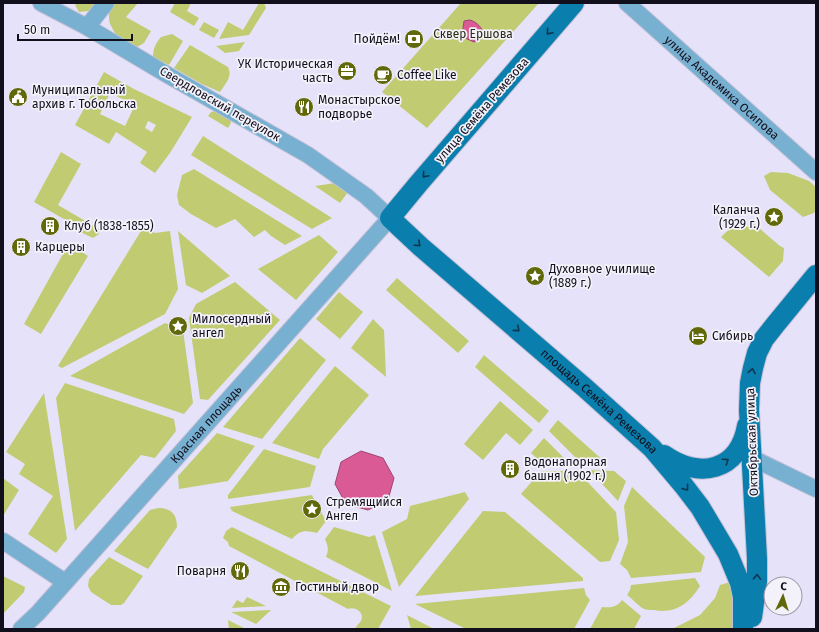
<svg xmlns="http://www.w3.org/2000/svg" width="819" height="632" viewBox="0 0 819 632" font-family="'Fira Sans',sans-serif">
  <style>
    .green { fill: #c1cc72; fill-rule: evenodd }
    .water { fill: #d95a94; stroke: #9d4470 }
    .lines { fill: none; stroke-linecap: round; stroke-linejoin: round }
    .minor-casing { stroke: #c4c0d6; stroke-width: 18 }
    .major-casing { stroke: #c4c0d6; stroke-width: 22 }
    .minor { stroke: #77b0d1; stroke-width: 16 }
    .major { stroke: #0a7ead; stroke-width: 20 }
    .oneway { stroke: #0f364f }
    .labels { text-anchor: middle; stroke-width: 3.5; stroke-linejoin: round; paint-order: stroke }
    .park-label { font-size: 12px; fill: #2a2c15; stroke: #f3f1f9 }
    .poi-label { font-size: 12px; fill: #120f1c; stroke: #f3f1f9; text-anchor: start }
    .street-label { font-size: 12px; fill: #120f1c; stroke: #f3f1f9 }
  </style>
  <rect width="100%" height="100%" fill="#e6e2f9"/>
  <path class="green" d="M77,3H97L89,11L79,12L75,5Z
    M113,3H138L126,17L151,31L144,43L137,47L116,35L110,24L109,19V10Z
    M175,3H191L187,11L199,18L194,26L170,12Z
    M259,3H264L266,8L249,35L219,39L228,22L243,30Z
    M461,3H539L427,128L382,92Z
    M204,22L219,30L214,38L199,30Z
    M172,34L183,41L169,65L153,57C153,48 156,43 161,37Z
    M245,42L239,51L225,53L216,46Z
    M190,45L228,67C233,77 225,84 220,92L202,84L174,68Z
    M104,72L134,89L192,117L170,153L155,173L140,163L147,152L116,132L109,144L75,125ZM110,93L135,105L125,126L100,114ZM148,121L156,125L152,132L145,128Z
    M216,111L230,118L231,123L228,128L208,116L211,112Z
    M203,136L332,218L312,229L191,155Z
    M61,152L81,164L58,205L99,229V234L93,238L76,230L78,227L34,202Z
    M194,169L302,236L285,245L271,236L265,230L254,237L235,219L216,228L191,214L179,205L177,195L182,175Z
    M771,172L788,173L809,181L816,187V210L814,213L803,217L770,190L764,176Z
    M335,183L348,192L340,203L315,186Z
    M753,223L780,246L784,248L783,261L769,277L721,237C730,228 736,224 748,227Z
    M144,226L155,233L170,231L178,289L165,314L62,368L58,366Z
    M178,231L230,276L202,293L186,285Z
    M319,235L338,252L296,300L258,269Z
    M69,243L88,256L41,334L24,324Z
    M397,278L469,341L458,353L386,290Z
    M235,282L280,320L208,400L200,399L189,318L196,304Z
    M339,292L363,312L340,339L316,319Z
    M373,319L384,330L386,377L351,348Z
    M165,323L183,330L193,403L184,414L70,376Z
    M300,338L326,360L262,439L223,427Z
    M484,355L549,411L539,423L475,367Z
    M335,366L369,395L323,449L319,459L272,443Z
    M65,383L174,419L176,431L155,458L141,455L75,531L56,398Z
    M44,393L67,539L56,553L28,534L53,496L19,474L25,464L6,452Z
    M500,401L533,430L520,445L506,433L483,460L464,444Z
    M558,420L606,463L580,462L549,431Z
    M217,433L255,446L228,481L179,489L178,476Z
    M544,438L569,463H542L531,453Z
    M264,449L316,466L310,487L228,499V495Z
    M589,470L614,471L626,481L618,501Z
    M541,471H577L616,512L619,540L610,561L600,562L521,494Z
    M3,478L19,490L3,516Z
    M632,487L705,557L701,572L631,578L627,570L620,564L628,542L624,506Z
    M465,492L469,499L399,587L382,532L407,519L410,506Z
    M312,495L326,521L317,533C305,530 300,530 292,539L232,511L230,507Z
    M158,508C171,508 177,514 177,527L148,569L114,551L150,510Z
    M483,511L505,512L583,578V581L415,596Z
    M232,527L391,606L378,629H355C356,626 359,624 361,621C365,612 355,606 348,609L229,546L228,542L223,538L226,531Z
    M334,527L369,537L375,535L392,591L326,557C329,550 328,546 325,539Z
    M109,557L143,576L124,603L121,605H111L91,592L88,586L89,579Z
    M3,576L25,587L24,592L3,614Z
    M695,578L700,586C689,604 675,614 654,610C651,610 647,610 644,609C638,606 633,599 627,595L630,590L631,585Z
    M730,582L735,610L732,629H672L700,615L715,598L720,585Z
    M584,588L586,595L590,600L574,629H466L415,604Z
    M247,597L266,606L232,608L237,600L243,603Z
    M622,600L641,616L634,629H590L602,607C611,608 617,607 622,600Z
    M271,610L256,624L231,612Z
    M407,615L434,629H411Z
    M228,620L246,629H229Z"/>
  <path class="water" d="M470,20C482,24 489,37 474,42L465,38C462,32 463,27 464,21Z
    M361,451L383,458L394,478L388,500L368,510L346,504L335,484L341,462Z"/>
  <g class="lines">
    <defs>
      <g id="minor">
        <path id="s1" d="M627,3L816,172"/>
        <path d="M87,27L106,3"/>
        <path d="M752,458L816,489"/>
        <path d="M3,541L65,582"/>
        <path id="s2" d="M21,629L38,613L390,218L366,196L308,155L166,74L87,27L41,3"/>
      </g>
      <g id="major">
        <path id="s3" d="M574,3L419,183L390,218L421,247L584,387L652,448L684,486L700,507L728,554L740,583L743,597V629"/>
        <path d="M664,455C699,480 739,471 747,426"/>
        <path d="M752,617L757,581V559L749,410L750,383L753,368L757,353L764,339L775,325L816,275"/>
      </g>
    </defs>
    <use href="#minor" class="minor-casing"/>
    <use href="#major" class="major-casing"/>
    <use href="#minor" class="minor"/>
    <use href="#major" class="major"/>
  </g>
  <defs><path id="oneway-chevron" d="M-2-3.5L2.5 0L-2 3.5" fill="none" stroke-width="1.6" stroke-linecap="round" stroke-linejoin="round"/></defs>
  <g class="oneway">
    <use href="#oneway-chevron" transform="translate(549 32) rotate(131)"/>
    <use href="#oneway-chevron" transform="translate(425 175) rotate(131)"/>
    <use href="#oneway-chevron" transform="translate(418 244) rotate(42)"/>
    <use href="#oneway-chevron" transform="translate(517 329) rotate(41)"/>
    <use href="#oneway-chevron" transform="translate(752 371) rotate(-80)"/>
    <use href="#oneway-chevron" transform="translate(726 461) rotate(-34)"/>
    <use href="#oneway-chevron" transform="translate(686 488) rotate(53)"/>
    <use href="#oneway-chevron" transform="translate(757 577) rotate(-88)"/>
  </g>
  <defs>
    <symbol id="bank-disc" viewBox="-11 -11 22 22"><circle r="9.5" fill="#616809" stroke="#f3f1f9"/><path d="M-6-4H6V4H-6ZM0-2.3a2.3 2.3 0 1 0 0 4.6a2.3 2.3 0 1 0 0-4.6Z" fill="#fff"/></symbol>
    <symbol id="office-disc" viewBox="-11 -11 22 22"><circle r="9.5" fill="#616809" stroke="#f3f1f9"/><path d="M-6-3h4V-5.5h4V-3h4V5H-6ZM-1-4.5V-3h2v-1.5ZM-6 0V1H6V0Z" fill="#fff"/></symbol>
    <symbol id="cafe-disc" viewBox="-11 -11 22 22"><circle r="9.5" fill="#616809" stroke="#f3f1f9"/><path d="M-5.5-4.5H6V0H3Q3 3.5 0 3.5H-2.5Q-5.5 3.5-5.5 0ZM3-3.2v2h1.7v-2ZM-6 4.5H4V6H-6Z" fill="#fff"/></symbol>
    <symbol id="civic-disc" viewBox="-11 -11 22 22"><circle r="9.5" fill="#616809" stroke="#f3f1f9"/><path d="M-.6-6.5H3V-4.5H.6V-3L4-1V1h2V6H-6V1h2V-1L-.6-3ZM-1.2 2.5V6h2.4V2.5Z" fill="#fff"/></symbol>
    <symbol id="restaurant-disc" viewBox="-11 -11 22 22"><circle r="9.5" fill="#616809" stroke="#f3f1f9"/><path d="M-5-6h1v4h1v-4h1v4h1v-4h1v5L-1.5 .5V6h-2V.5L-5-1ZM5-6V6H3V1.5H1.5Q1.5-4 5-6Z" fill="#fff"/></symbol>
    <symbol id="sight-disc" viewBox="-11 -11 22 22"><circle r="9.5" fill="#616809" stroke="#f3f1f9"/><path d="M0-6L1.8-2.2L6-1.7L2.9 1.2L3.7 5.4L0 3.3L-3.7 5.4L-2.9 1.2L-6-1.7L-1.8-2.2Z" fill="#fff"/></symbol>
    <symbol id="building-disc" viewBox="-11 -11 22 22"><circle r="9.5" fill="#616809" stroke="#f3f1f9"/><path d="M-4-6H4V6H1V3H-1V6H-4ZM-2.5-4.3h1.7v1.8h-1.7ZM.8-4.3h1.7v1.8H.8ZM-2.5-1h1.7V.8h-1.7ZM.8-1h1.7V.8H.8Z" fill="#fff"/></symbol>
    <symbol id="hotel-disc" viewBox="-11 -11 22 22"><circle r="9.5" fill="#616809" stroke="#f3f1f9"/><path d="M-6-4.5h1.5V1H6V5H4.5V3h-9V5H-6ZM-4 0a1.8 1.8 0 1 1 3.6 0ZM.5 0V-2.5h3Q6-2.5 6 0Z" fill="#fff"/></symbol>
    <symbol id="museum-disc" viewBox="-11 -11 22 22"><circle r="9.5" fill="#616809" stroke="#f3f1f9"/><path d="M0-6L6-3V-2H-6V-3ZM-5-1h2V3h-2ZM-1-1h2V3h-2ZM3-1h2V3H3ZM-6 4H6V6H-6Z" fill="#fff"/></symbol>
  </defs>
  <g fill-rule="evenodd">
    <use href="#bank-disc" x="403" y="28" width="22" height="22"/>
    <use href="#office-disc" x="336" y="60" width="22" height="22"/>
    <use href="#cafe-disc" x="372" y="64" width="22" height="22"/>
    <use href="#civic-disc" x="7" y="86" width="22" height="22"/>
    <use href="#restaurant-disc" x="293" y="96" width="22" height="22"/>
    <use href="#sight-disc" x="763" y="206" width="22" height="22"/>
    <use href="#building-disc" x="39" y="215" width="22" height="22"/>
    <use href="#building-disc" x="10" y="236" width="22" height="22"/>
    <use href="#sight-disc" x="524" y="265" width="22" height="22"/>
    <use href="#sight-disc" x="167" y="315" width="22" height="22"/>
    <use href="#hotel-disc" x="687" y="325" width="22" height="22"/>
    <use href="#building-disc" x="499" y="458" width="22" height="22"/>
    <use href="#sight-disc" x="301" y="498" width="22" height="22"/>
    <use href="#restaurant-disc" x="229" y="560" width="22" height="22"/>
    <use href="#museum-disc" x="270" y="576" width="22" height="22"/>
  </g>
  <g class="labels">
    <g class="park-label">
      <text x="473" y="38">Сквер Ершова</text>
    </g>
    <g class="poi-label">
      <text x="400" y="43" text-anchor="end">Пойдём!</text>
      <text x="333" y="68" text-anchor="end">УК Историческая<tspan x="333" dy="14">часть</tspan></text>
      <text x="397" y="79">Coffee Like</text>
      <text x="32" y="94">Муниципальный<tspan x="32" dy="14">архив г. Тобольска</tspan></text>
      <text x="318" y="104">Монастырское<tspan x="318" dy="14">подворье</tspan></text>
      <text x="760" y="214" text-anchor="end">Каланча<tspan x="760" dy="14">(1929 г.)</tspan></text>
      <text x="64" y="230">Клуб (1838-1855)</text>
      <text x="35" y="251">Карцеры</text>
      <text x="549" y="273">Духовное училище<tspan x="549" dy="14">(1889 г.)</tspan></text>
      <text x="192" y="323">Милосердный<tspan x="192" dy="14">ангел</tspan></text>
      <text x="712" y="340">Сибирь</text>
      <text x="524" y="466">Водонапорная<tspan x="524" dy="14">башня (1902 г.)</tspan></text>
      <text x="326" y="506">Стремящийся<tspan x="326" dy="14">Ангел</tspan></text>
      <text x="226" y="575" text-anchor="end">Поварня</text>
      <text x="295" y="591">Гостиный двор</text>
    </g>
    <g class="street-label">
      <text dy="4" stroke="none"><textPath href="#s1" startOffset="127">улица Академика Осипова</textPath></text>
      <text transform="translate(220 104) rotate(30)" y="4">Свердловский переулок</text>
      <text transform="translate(482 110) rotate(-49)" y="4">улица Семёна Ремезова</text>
      <text dy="4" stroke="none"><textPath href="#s3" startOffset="561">площадь Семёна Ремезова</textPath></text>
      <text dy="4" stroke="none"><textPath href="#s2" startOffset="276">Красная площадь</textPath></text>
      <text transform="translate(752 442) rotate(-92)" y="4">Октябрьская улица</text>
    </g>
  </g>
  <rect width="819" height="632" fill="none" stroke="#120f1c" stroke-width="8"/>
  <g transform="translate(783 596) rotate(4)"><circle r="19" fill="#f3f1f9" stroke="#9997a1"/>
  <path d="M0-3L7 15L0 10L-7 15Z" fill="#616809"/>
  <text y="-6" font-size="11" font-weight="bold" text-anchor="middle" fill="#120f1c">С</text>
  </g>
  <path d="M18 34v6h114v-6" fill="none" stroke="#120f1c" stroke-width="2"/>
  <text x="24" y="34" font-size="12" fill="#120f1c" stroke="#f3f1f9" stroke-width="3" paint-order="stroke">50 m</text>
</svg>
